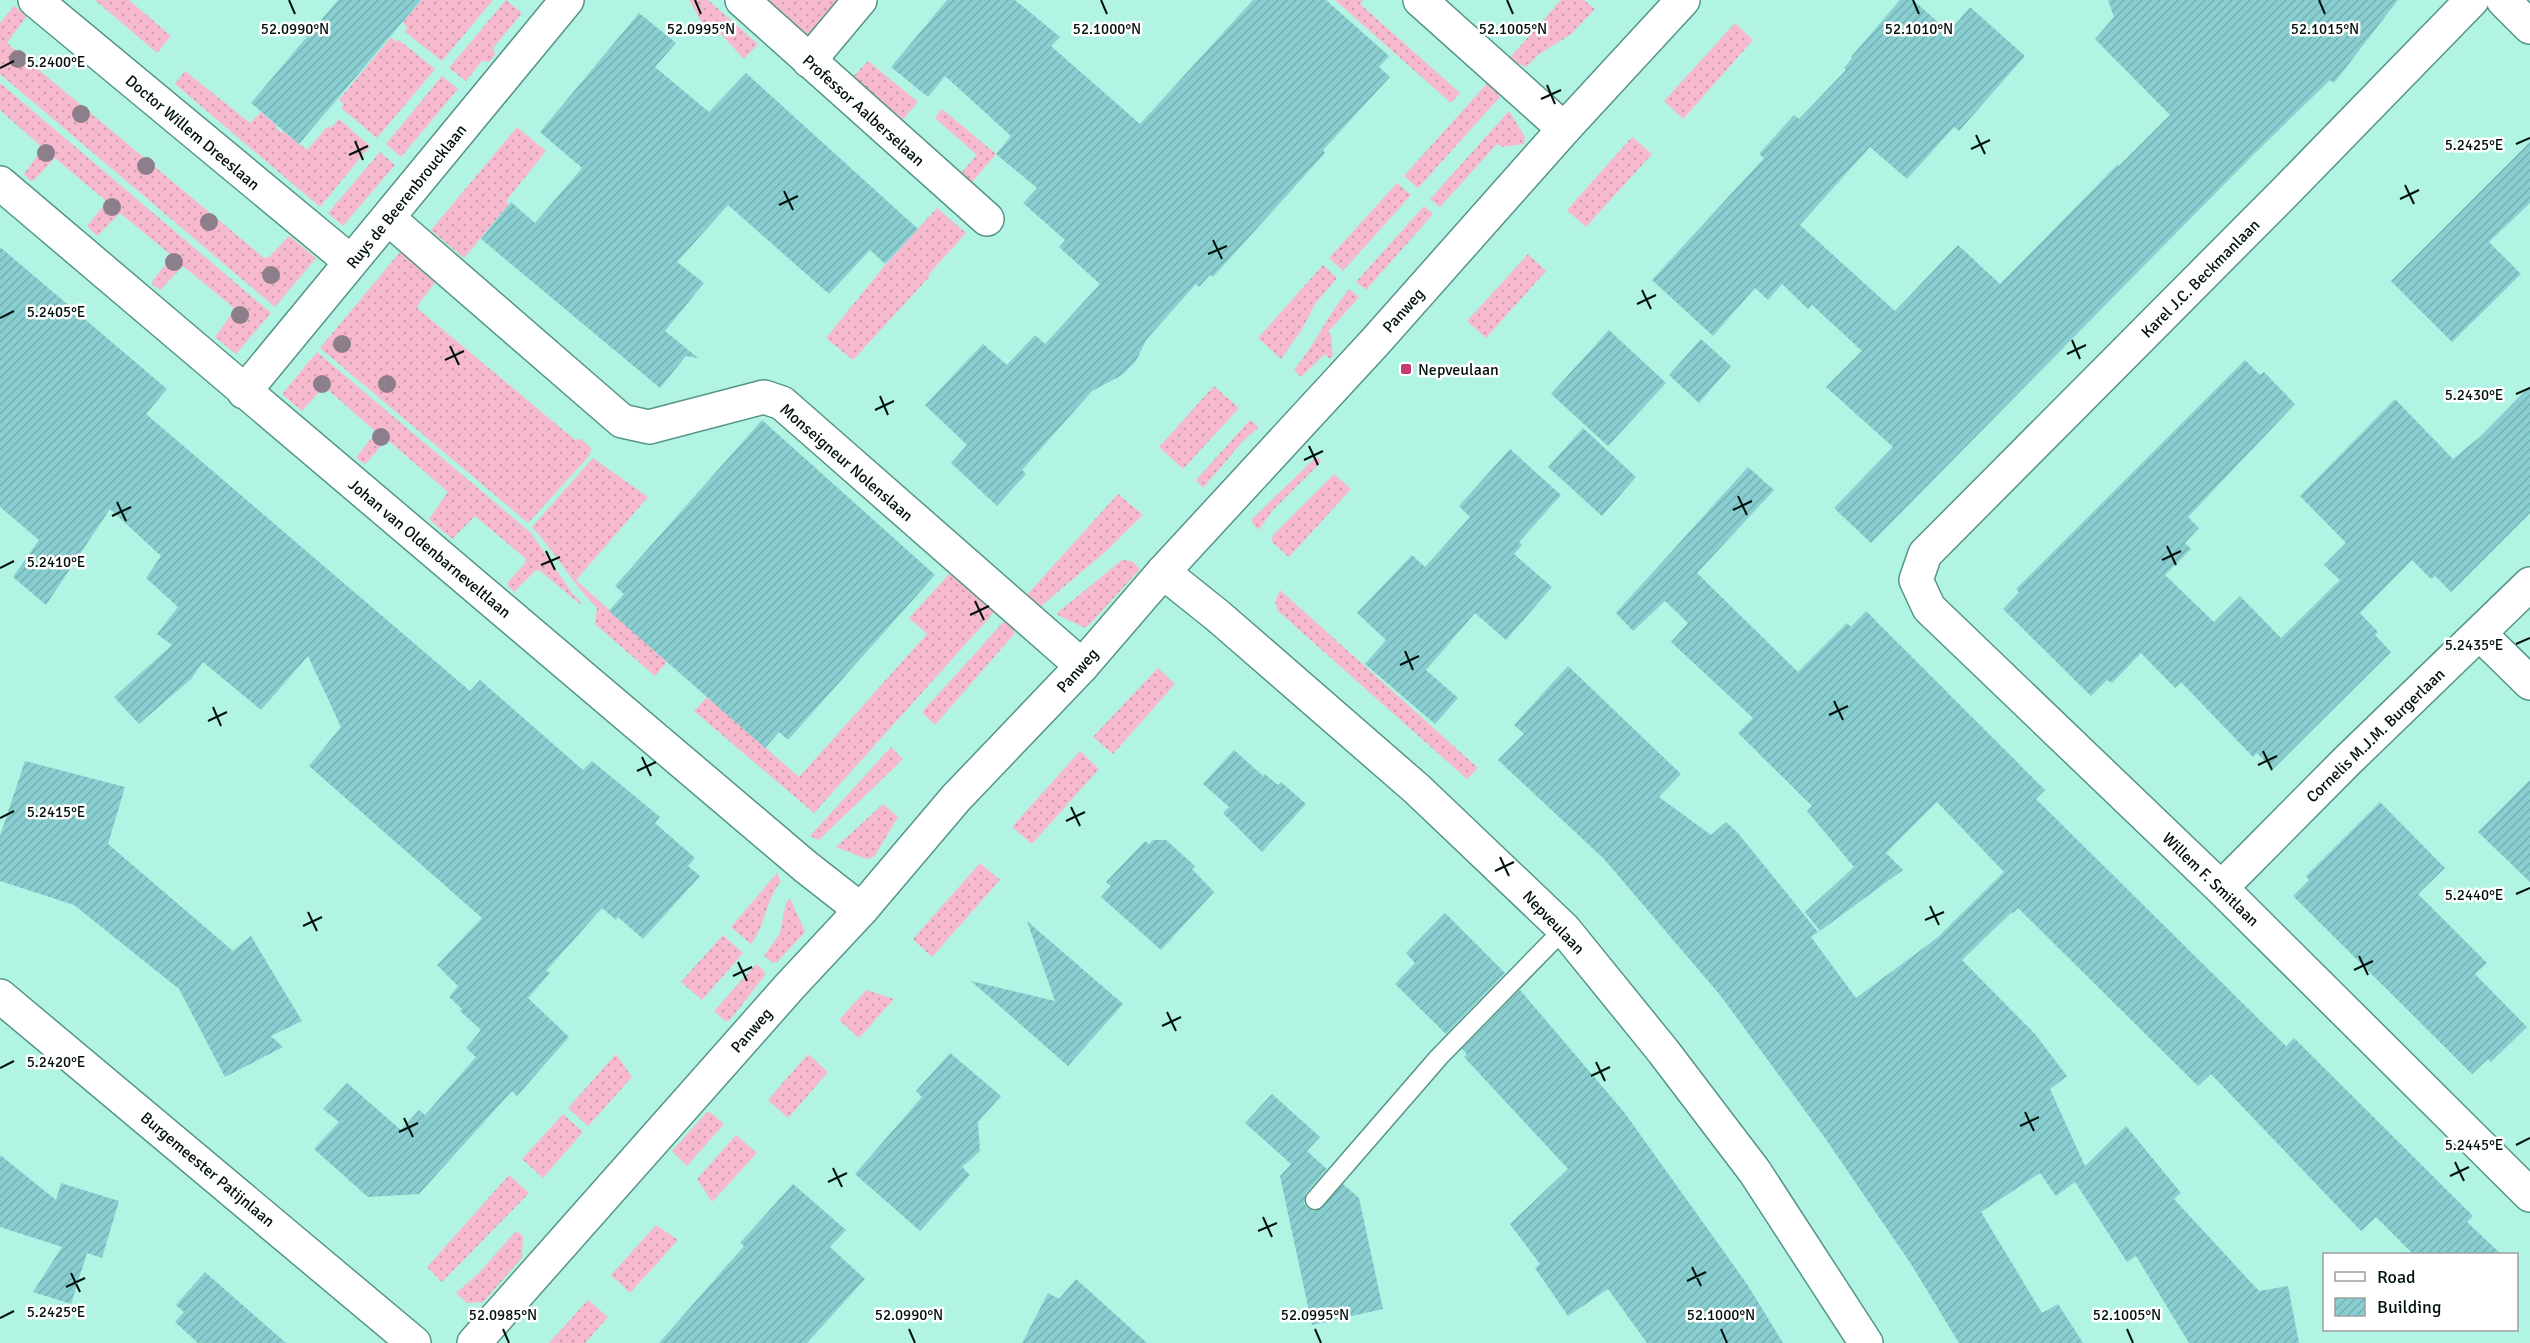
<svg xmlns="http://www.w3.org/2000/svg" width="2530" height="1343" viewBox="0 0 2530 1343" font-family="Signika,sans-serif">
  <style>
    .grass { fill: url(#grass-dots) }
    .building { fill: url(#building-hatch) }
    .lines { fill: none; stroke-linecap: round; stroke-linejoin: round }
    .service-casing { stroke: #559587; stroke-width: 21 }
    .minor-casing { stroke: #559587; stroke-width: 36 }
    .tertiary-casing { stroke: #559587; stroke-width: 36 }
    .service { stroke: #fff; stroke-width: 18 }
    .minor { stroke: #fff; stroke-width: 33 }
    .tertiary { stroke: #fff; stroke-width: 33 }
    .tree { fill: #8c7e8a }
    .ticks { fill: none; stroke: #00110c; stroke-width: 2 }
    .poi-dot { fill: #c33a76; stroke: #fff; stroke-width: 2 }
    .labels { text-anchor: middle; stroke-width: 5; stroke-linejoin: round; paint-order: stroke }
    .street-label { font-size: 16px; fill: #00110c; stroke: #fff }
    .poi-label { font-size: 16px; fill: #00110c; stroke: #fff; text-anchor: start }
    .ticks-label { font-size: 15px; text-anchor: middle; fill: #00110c; stroke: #fff; stroke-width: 5; stroke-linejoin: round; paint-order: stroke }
  </style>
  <defs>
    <pattern id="grass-dots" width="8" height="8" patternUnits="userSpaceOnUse" patternTransform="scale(1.5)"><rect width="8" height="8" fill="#f7b9cd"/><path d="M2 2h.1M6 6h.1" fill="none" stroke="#d29eaf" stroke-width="1.8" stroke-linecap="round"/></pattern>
    <pattern id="building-hatch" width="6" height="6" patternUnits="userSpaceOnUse" patternTransform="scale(1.5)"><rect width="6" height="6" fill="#89cfd1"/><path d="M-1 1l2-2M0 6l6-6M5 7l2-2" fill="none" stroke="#74b1b2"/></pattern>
  </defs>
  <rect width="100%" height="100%" fill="#b1f4e4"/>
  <path class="grass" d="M95,0H129L171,36L157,53Z
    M422,0H493L442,61L405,32L407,28L403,22Z
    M506,0L522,13L493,48L495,55L489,62L482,61L466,81L449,68Z
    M689,0H708L758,44L744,59L722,35L701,21Z
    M759,0H838L806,39Z
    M1335,0H1363L1360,4L1460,93L1451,103Z
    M1561,0H1584L1595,9L1571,34L1538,55L1526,67L1509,59Z
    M14,6L27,16L8,41V44L264,258L269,257L289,236L316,258L275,307L0,74V23Z
    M1735,23L1753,40L1683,119L1664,101Z
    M391,37L396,42L399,40L435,69L377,138L341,108L344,104L339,100Z
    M868,61L918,102L898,125L849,81Z
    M185,71L250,123L261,112L277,126L276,128L282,133L283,131L307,150L328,126L331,128L339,119L370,146L320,207L175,84Z
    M442,76L458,89L401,157L386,144Z
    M1490,80L1500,97L1418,188L1404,176Z
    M0,83L271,313L236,354L215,337L234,311V308L183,266L160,290L152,284L153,280L171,258V255L120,213L97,236L87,226L106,203L105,200L55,158L34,180L31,181L24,174L43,148L0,110Z
    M942,109L996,154L967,188L957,178L977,155L935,118Z
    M1509,111L1525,137L1524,144L1502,147L1497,144L1440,207L1430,199Z
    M517,127L546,151L506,201L509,204L464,258L431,230Z
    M1632,137L1652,154L1586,227L1567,210Z
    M380,152L395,165L343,226L328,213Z
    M1397,183L1411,195L1343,271L1329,258Z
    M1424,206L1433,214L1366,290L1356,282Z
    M937,208L966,233L928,275L930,276L853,360L826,338L886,264Z
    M400,252L436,281L418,305V309L575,440L581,439L592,449L589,453L590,455L528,523L320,348Z
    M1528,254L1546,271L1486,338L1467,321Z
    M1323,265L1337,278L1315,304L1301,331L1281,359L1258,338Z
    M1349,289L1359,297L1328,332L1331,335L1333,356L1330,359L1325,354L1301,377L1294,370C1315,345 1328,314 1349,289Z
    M317,352L531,533L572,593L581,602L580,604L539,570L535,571L514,592L508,586V582L526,562L525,558L475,516L452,539L429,519L448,492L389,441L385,442L365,464L356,458L376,432L326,388L322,389L302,411L282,394Z
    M1214,386L1239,408L1183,469L1159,447Z
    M1250,420L1259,427L1243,441L1203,488L1196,480Z
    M593,458L648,497L576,580L667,662L655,676L595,624L597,608C571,583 556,552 532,527Z
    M1315,458H1319L1321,462L1272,511L1259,530L1252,523V519Z
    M1334,474L1351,489L1289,557L1271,541L1273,535Z
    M1118,494L1143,515L1106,551L1040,607L1024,598Z
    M1122,560L1132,561L1140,569L1091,623L1085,628L1056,614Z
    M953,570L997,609L814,813L694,711L707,697L799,777L927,634L909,618Z
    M1280,590L1478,768L1467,779L1278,611L1275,602Z
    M1008,617L1015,633L935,725L922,712Z
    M1158,668L1175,684L1113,754L1093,737Z
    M891,747L903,759L819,840L810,836Z
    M1080,751L1099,769L1032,844L1012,827Z
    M883,804L898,817L874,857L867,859L836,847Z
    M980,863L1000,880L932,957L913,939Z
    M777,873L781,881C766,899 766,925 751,944L731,927Z
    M790,898L805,932L777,962L773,963L764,956L780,933L786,903Z
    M723,935L743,953L702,1000L681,982Z
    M756,964L764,971L765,975L730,1020L725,1021L714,1011Z
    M866,990L894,999L859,1038L839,1020Z
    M616,1054L632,1077L588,1126L568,1108Z
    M808,1054L828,1072L788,1118L768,1100Z
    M707,1112H710L724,1124L687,1166L672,1151Z
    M563,1114L583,1132L543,1178L522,1159Z
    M736,1135L757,1153L712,1202L697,1179Z
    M509,1175L529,1193L442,1282L427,1267Z
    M656,1225L678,1240L630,1293L611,1275Z
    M516,1231L523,1236L522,1258L483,1302L467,1303L456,1293L478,1274Z
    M588,1300L608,1317L585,1343H549Z"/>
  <path class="building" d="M338,0H421L299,144L251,103Z
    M947,0H1015L1060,37L1051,46L1140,124L1253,0H1326L1389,56L1379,67L1390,77L1323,150L1325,153L1213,277L1210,275L1199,287L1196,284L1146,340L1136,361L1122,375L1092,391L1022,470L1026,474L997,506L951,463L967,445L925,405L983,344L1007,365L1035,335L1045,344L1100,284L1059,247L1065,240L1023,203L1037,188L996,154L1011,136L945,76L928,97L891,67Z
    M1900,0H1913L1949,32L1970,7L2025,56L1959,131L1954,127L1907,179L1870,147L1800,225L1895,311L1958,245L2000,284L2118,164L2119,166L2170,115L2095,39L2114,17L2108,0H2398L2334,83L2330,80L2253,155L1871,543L1834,508L1893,447L1826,387L1862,351L1812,305L1808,309L1782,284L1768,300L1755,288L1713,336L1652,280L1764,158L1759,154L1794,115L1799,119L1846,70L1844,68L1852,58L1851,57Z
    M639,13L676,43L655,67L709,112L746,73L918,229L885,264L870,250L829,294L728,205L677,262L704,283L665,331L698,358L686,356L660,388L481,239L511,202L535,223L582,168L540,132Z
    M2530,142V203L2489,242L2521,274L2452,342L2391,281Z
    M0,247L167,389L146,414L470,691L480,680L583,770L592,761L660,817L655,823L695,858L688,866L700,876L643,939L618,917L616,920L602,908L546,971L550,973L528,998L569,1037L517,1096L512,1091L419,1194L368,1197L314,1149L339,1122L323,1109L347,1083L401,1130L419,1110L425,1115L476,1057L466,1048L481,1030L460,1011L462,1009L449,997L458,986L437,965L482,918L309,766L341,727L308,656L261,710L203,662L191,679L139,724L114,697L172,645L157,634L178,607L146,578L161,556L110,509L46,605L13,577L39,540L0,507Z
    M1609,330L1666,383L1608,446L1551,394Z
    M1701,339L1731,366L1699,403L1669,375Z
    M2245,360L2260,375L2264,372L2295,404L2188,517L2199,528L2185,543L2191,549L2165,575L2214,622L2240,596L2281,638L2340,580L2324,565L2346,543L2300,496L2395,399L2453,459L2481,436L2530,386V513L2451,592L2435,576L2431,579L2412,560L2360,613L2378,632L2375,635L2391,652L2273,769L2257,753L2253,757L2181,682L2175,688L2141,653L2112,683L2107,680L2091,696L2003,609L2019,592L2016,589Z
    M762,420L935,575L788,740L779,732L765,748L609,611L624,594L615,586Z
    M1583,428L1636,477L1602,516L1548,467Z
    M1510,449L1561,495L1519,542L1522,545L1514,554L1552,587L1506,640L1475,613L1426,670L1458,698L1435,724L1365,664L1386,640L1357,613L1412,555L1425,567L1470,517L1459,506Z
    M1748,467L1774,490L1697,573L1798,672L1847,623L1851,627L1866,611L2045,790L2036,799L2286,1046L2294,1038L2473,1216L2467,1222L2501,1254H2413L2376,1217L2361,1231L2211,1074L2198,1086L2018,908L2013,913L2012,912L1962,960L2035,1034L2067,1076L2050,1089L2085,1166L2126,1126L2181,1193L2174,1199L2259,1291L2288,1286L2299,1343H2189L2136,1256L2127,1262L2075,1182L2056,1196L2040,1173L1981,1212L2042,1313L2058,1304L2083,1343H1959L1911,1264L1825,1138L1720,995L1604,859L1498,760L1524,734L1514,725L1568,666L1681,774L1659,797L1711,835L1726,822L1737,832L1818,932L1811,937L1856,998L1937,938L2004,872L1937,802L1886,853L1903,870L1820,931L1805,912L1854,867L1807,811L1812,806L1738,733L1753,718L1671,642L1688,623L1665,601L1633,631L1616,613Z
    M1234,750L1263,776L1265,774L1278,785L1281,782L1306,804L1262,852L1223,813L1229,807L1203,784Z
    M25,761L125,787L108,844L233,951L251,936L302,1021L271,1036L283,1047L225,1077L179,989L74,905L0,881V836Z
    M2530,780V882L2478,832Z
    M2380,802L2445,868L2418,894L2487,963L2475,974L2527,1027L2491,1062L2488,1059L2472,1074L2293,896L2309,880L2306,876Z
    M1153,840H1166L1195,866L1192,869L1214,892L1161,950L1101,897L1111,886L1106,882L1145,841L1149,844Z
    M1445,913L1505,973L1446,1034L1395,984L1415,963L1406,953Z
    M1027,921L1123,1004L1068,1066L971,981L1055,1001Z
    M1520,990L1624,1112L1747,1284L1783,1343H1647L1608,1289L1568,1316L1535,1268L1540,1264L1510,1224L1568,1169L1464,1057L1467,1054L1462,1049Z
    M950,1053L1001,1096L978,1122L980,1151L962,1167L970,1175L920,1231L855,1174L922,1097L916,1091Z
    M1272,1094L1320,1137L1307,1151L1327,1169L1306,1193L1304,1203L1307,1208L1313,1211L1319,1210L1343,1184L1359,1198L1383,1309L1312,1325L1280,1176L1291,1164L1245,1123Z
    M0,1155L56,1200L61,1183L119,1201L102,1258L87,1253L71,1304L33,1292L62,1247L0,1227Z
    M793,1184L846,1230L830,1247L865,1279L807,1343H659L744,1246L740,1243Z
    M205,1272L286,1343H198L175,1322L184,1312L176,1305Z
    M1076,1279L1147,1343H1022L1048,1293L1059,1299Z"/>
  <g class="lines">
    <defs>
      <path id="service" d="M1315,1200L1439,1057L1564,929"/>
      <path id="minor" d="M35,0L351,262
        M742,0L987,219
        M1420,0L1564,129
        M2472,0L2288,189L1925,554L1916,580L1929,608L2221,888L2530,1195
        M2503,0L2530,27
        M809,61L860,0
        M0,183L806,867L861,910
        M388,218L622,421L649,427L764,397L782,403L1082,666
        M244,392L567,0
        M1163,572L1218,616L1417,789L1564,929L1663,1051L1755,1172L1866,1343
        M2480,634L2530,683
        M2221,888L2347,761L2530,584
        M0,996L414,1343"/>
      <path id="tertiary" d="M474,1343L791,985L861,910L956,798L1082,666L1163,572L1376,341L1564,129L1683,0"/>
    </defs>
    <use href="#service" class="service-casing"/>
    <use href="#minor" class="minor-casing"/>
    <use href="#tertiary" class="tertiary-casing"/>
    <use href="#service" class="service"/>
    <use href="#minor" class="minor"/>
    <use href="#tertiary" class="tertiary"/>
  </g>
  <g class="tree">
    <circle cx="18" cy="59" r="9"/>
    <circle cx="81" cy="114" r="9"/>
    <circle cx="46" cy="153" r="9"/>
    <circle cx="146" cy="166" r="9"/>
    <circle cx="112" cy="207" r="9"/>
    <circle cx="209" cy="222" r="9"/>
    <circle cx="174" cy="262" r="9"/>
    <circle cx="271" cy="275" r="9"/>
    <circle cx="240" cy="315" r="9"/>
    <circle cx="342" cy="344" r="9"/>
    <circle cx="322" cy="384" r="9"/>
    <circle cx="387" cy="384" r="9"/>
    <circle cx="381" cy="437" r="9"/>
  </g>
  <path class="ticks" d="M289,0L295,14M695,0L701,14M1101,0L1107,14M1507,0L1513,14M1913,0L1919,14M2319,0L2325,14M0,68L14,61M1547,85L1555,104M1541,99L1561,90M1976,135L1985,154M355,141L363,160M2516,144L2530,138M1971,149L1990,140M349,155L368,146M2405,185L2414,204M784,191L793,210M2400,199L2419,190M779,205L798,196M1213,240L1222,259M1208,254L1227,246M1642,290L1651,309M1637,304L1656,295M0,318L14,311M2072,340L2080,359M450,346L459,365M2067,354L2086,345M445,360L464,351M2516,394L2530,388M880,396L888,415M875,410L894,401M1309,446L1318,465M1304,460L1323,451M1738,496L1747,515M117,502L126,521M1733,510L1752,501M112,516L131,507M2167,546L2176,565M546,551L555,570M2162,560L2181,551M541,565L560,557M0,568L14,561M975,601L984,620M970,615L989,606M2516,644L2530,638M1405,651L1413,670M1400,665L1419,656M1834,701L1843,720M213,707L221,726M1829,715L1848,706M208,721L227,712M2263,751L2272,770M642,757L651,776M2258,765L2277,756M637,771L656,762M1071,807L1080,826M0,818L14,811M1066,821L1085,812M1500,857L1509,876M1495,871L1514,862M2516,894L2530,888M1930,906L1939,925M308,912L317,931M1925,920L1944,912M303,926L322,917M2359,956L2368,975M738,962L747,981M2354,970L2373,961M733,976L752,967M1167,1012L1176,1031M1162,1026L1181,1017M1596,1062L1605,1081M0,1068L14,1061M1591,1076L1610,1067M2025,1112L2034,1131M404,1118L413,1137M2020,1126L2039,1117M399,1132L418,1123M2516,1145L2530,1138M2455,1162L2464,1181M833,1168L842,1187M2450,1176L2469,1167M828,1182L847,1173M1263,1217L1272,1237M1258,1231L1277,1223M1692,1267L1701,1286M71,1273L80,1292M1687,1281L1706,1272M66,1287L85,1278M0,1318L14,1311M503,1329L509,1343M909,1329L915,1343M1315,1329L1321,1343M1721,1329L1727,1343M2127,1329L2133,1343"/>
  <rect class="poi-dot" x="1400" y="363" width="12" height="12" rx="3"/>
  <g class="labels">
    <g class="street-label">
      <text transform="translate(864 110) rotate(42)" y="6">Professor Aalberselaan</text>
      <text transform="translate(193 132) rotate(40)" y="6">Doctor Willem Dreeslaan</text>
      <text transform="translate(406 196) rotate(-51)" y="6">Ruys de Beerenbroucklaan</text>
      <text transform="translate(2200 278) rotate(-45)" y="6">Karel J.C. Beckmanlaan</text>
      <text transform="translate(1403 310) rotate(-48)" y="6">Panweg</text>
      <text transform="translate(847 462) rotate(41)" y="6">Monseigneur Nolenslaan</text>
      <text transform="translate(430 548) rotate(40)" y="6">Johan van Oldenbarneveltlaan</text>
      <text transform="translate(1077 670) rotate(-48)" y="6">Panweg</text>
      <text transform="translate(2375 735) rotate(-44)" y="6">Cornelis M.J.M. Burgerlaan</text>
      <text transform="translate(2211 879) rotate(44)" y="6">Willem F. Smitlaan</text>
      <text transform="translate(1554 922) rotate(46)" y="6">Nepveulaan</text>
      <text transform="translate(751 1030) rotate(-49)" y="6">Panweg</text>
      <text transform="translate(208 1169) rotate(40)" y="6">Burgemeester Patijnlaan</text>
    </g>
    <g class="poi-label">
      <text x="1418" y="375">Nepveulaan</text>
    </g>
  </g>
  <g class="ticks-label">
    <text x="295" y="34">52.0990°N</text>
    <text x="701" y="34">52.0995°N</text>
    <text x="1107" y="34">52.1000°N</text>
    <text x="1513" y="34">52.1005°N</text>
    <text x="1919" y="34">52.1010°N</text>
    <text x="2325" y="34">52.1015°N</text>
    <text x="56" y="67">5.2400°E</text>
    <text x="2474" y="150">5.2425°E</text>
    <text x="56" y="317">5.2405°E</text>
    <text x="2474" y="400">5.2430°E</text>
    <text x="56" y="567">5.2410°E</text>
    <text x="2474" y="650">5.2435°E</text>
    <text x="56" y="817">5.2415°E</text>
    <text x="2474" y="900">5.2440°E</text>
    <text x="56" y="1067">5.2420°E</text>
    <text x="2474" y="1150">5.2445°E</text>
    <text x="56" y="1317">5.2425°E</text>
    <text x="503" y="1320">52.0985°N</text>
    <text x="909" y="1320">52.0990°N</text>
    <text x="1315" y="1320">52.0995°N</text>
    <text x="1721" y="1320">52.1000°N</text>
    <text x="2127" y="1320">52.1005°N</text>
  </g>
  <rect x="2323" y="1253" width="195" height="78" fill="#ffffff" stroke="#99a09e" stroke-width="1.5"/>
  <rect x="2335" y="1272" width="30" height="9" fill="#ffffff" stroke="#99a09e" stroke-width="1.5"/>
  <text x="2377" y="1283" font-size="18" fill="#00110c">Road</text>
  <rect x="2335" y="1298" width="30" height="18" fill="url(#building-hatch)" stroke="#99a09e" stroke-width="1.5"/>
  <text x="2377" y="1313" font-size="18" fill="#00110c">Building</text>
</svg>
